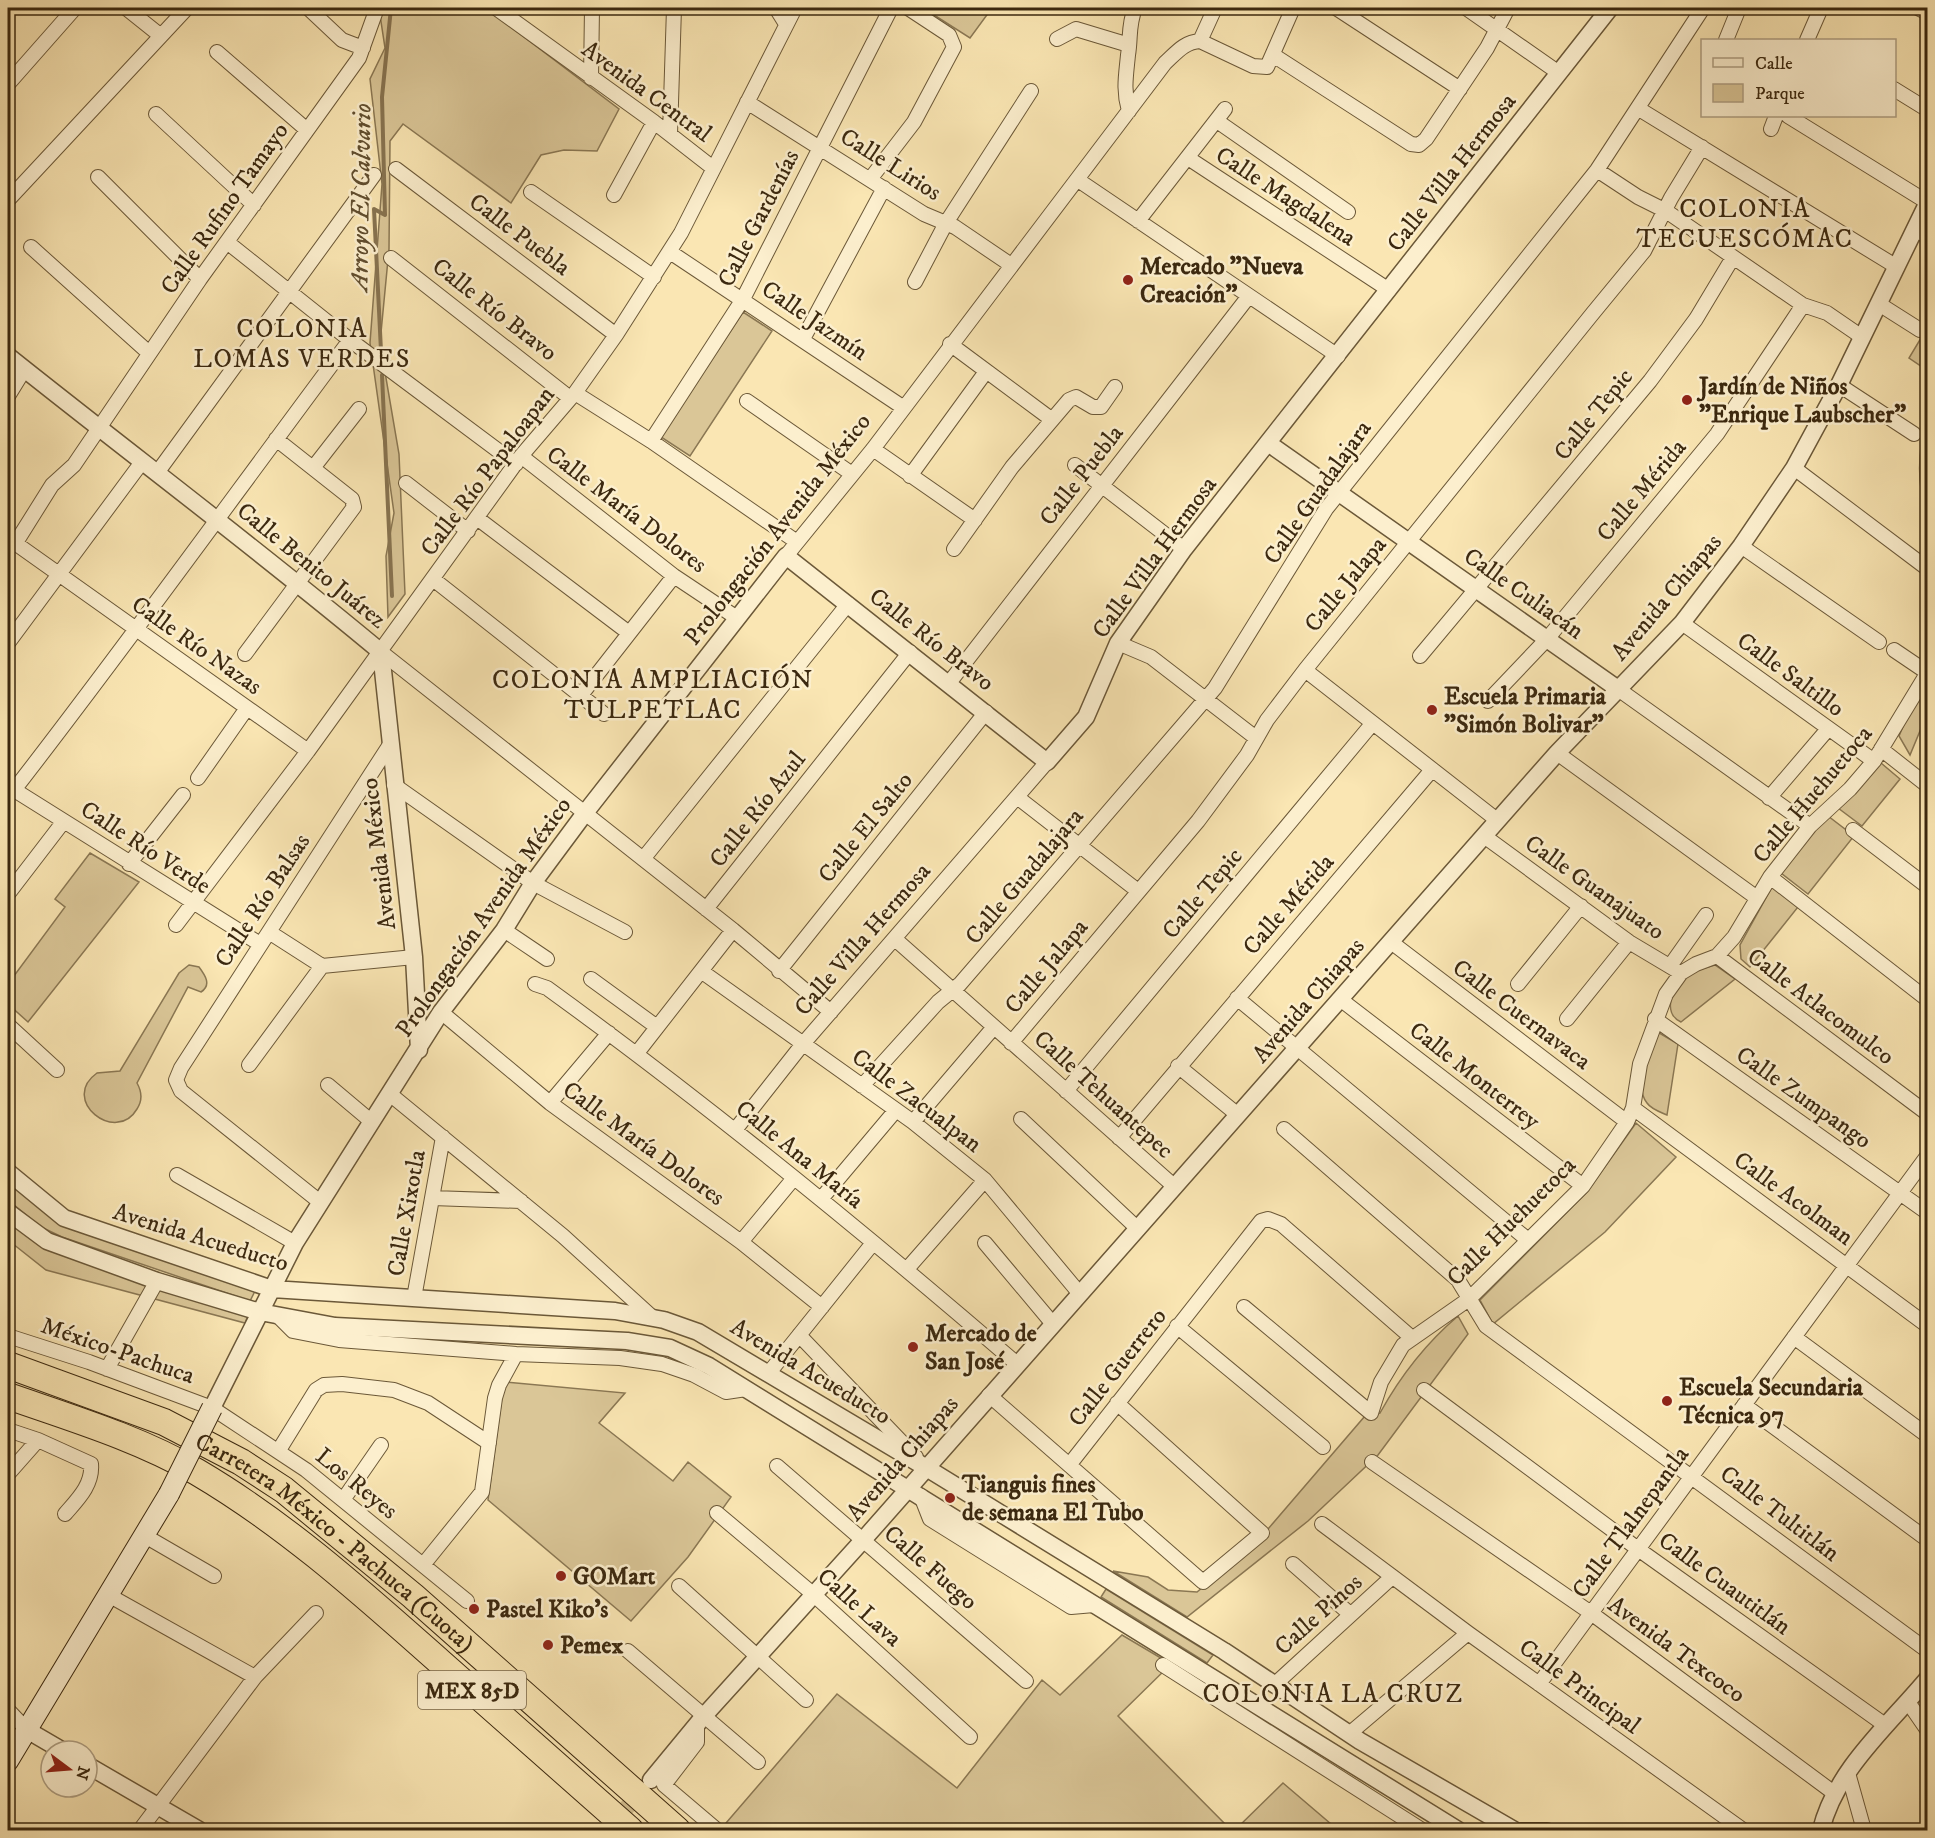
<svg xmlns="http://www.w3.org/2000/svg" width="1935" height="1838" viewBox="0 0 1935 1838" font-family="'IM FELL DW Pica',serif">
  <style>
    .green { fill: #dac697; stroke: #8a7753; stroke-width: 1.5 }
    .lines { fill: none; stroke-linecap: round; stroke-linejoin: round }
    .stream { stroke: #877350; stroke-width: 4 }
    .tertiary-tunnel { stroke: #d4c092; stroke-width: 16; stroke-dasharray: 16 8; stroke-linecap: butt }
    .minor-casing { stroke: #6b5838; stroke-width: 16 }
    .tertiary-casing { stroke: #6b5838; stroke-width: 19 }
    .secondary-casing { stroke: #3b280f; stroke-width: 22 }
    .motorway-casing { stroke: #3b280f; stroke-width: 28 }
    .minor { stroke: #fcefce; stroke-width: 14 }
    .tertiary { stroke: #fcefce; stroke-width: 16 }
    .secondary { stroke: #fcefce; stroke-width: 20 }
    .motorway { stroke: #fae6b3; stroke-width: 26 }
    .secondary-bridge-casing { stroke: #3b280f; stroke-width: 22; stroke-linecap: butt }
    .secondary-bridge { stroke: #fcefce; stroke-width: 20 }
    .poi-dot { fill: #8f2418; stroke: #fcefce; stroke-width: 2 }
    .labels { text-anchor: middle; stroke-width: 5; stroke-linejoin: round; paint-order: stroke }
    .shield { fill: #fcefce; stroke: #756448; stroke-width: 1.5 }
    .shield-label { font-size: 22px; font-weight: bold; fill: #3b280f }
    .street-label { font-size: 24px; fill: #3b280f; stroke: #fcefce }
    .poi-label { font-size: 24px; font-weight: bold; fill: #3b280f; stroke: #fcefce; text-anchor: start }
    .water-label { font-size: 26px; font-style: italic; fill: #614e2f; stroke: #fcefce }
    .neighbourhood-label { font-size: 26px; letter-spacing: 1.5px; fill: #3b280f; stroke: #fcefce }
  </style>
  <rect width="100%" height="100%" fill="#fae6b3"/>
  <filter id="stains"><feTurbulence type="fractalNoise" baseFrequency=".00333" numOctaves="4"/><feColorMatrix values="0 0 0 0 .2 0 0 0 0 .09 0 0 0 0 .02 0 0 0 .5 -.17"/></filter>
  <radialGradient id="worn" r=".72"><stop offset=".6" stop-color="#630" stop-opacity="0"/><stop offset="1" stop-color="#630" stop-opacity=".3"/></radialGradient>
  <path class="green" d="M382,8H486L619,109L597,151L564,150L541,155L511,203L403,124L390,141L389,249L380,343L399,454L405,594L388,617L386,556L394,513L370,343L382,184L370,79L385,48L380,15Z
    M923,8H992L970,38Z
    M743,312L772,331L690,456L661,437Z
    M1927,328V388L1925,369L1909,358Z
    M1927,414V513C1915,481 1919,446 1927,414Z
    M1927,687V714L1910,755L1899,736L1911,708Z
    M1881,763L1900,779L1862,826L1838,808Z
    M1828,816L1854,836L1808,894L1781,873L1809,835Z
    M90,853L139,882L28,1022L8,1004V984L65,907L55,899Z
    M1772,887L1798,907L1750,967L1741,959L1740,945Z
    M189,965L199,967C205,975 212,985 201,992L188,987L137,1083C142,1092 143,1100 137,1109C116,1145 59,1100 97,1073L120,1071L179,973Z
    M1715,965L1735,979L1681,1022C1661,1013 1673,984 1687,975C1694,970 1706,968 1715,965Z
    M1656,1031L1678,1044L1667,1115C1660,1112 1651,1109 1647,1103C1633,1086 1649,1049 1656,1031Z
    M1636,1123L1676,1157L1605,1232L1493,1324L1480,1300L1587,1192Z
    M8,1181L45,1212L256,1289L250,1301L62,1237L41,1227L8,1200Z
    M8,1219L249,1313L245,1323L46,1270L8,1240Z
    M1458,1316L1468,1334L1378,1455L1308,1521L1187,1617L1113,1571L1148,1577L1168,1590L1197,1592L1256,1543L1365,1416L1380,1413C1401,1375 1425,1344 1458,1316Z
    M504,1382L625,1393L599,1423L673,1481L688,1462L731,1497L688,1557L631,1621L488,1500Z
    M1106,1589L1213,1655L1207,1663L1101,1597Z
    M1122,1635L1171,1664L1118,1716L1231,1830H720L837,1694L957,1788L1042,1680L1060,1695Z
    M1283,1783L1338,1830H1235Z"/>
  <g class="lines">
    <path class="stream" d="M381,351L374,209L385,215L382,97L391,8
      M382,375L392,596"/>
    <path class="tertiary-tunnel" d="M607,1830L644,1788"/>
    <defs>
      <path id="minor" d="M126,8L161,36
        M308,8L342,40L363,48
        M496,8L654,122L713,168
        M776,8L786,24
        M1336,8L1460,89
        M1466,8L1559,73
        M1918,8L1928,13
        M1057,39L1076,29L1129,45
        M1726,40L1739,8
        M1807,40L1821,8
        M1200,41L1215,8
        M217,52L307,130
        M1273,55L1411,144L1419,145L1426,139L1487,48L1508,8
        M591,78L592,8
        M8,84L75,8
        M1894,89L1928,110
        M747,102L924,214L955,227L1011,265
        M1639,109L1897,267
        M1129,111C1123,90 1126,76 1128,55C1131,37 1128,26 1135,8
        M156,114L254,205
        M1788,116L1927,202
        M1217,121L1348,212
        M1771,129L1776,116
        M670,134L674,8
        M1188,158L1389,290
        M396,169L616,335
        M1597,170L1638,197L1666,211L1803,305L1827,313L1862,337
        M98,177L200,279
        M871,178L914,122L954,47L949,35L908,8
        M1078,180L1338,356
        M531,192L654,277
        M614,195L654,122
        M8,200L187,8
        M1138,221L1225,109
        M1916,230L1928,237
        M227,242L350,340L516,464
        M31,247L149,353
        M670,252L904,408
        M391,258L570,398
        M915,282L946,223L1031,91
        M1879,304L1920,330
        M803,339L884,188
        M950,344L1051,419
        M1839,385L1914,434
        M575,393L651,441L797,542
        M8,396L24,370
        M747,401L852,474
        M651,441L743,299L891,8
        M873,449L975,520
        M521,456L674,576L737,618
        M1075,465L1184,549
        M313,468L359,409
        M1794,468L1928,569
        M157,473L374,175
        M910,476L985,373
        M406,483L468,531
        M477,518L629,633
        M8,538L308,751
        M15,544L52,485L74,465L200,279L359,58L377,8
        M1741,546L1879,642
        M954,549L1012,467L1069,400L1076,397L1093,407H1101L1115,387
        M786,556L873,449L1165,63C1176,53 1184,42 1200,41L1253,66L1267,67L1293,8
        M433,579L604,714
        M1682,623L1874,761
        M8,643L142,462
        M1118,643L1151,657L1256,738
        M1894,650L1928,673
        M381,652L733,930L831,1012
        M245,654L354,507L352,499L276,439
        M1420,656L1650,381L1696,319L1732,259
        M1305,670L1497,820
        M949,683L1249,296
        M1618,689L1810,826
        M581,695L674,576
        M1488,701L1547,639L1717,434L1803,305
        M1881,749L1928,786
        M1557,753L1757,898
        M198,778L247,708
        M394,785L533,883L625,932
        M8,786L260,944
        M14,790C129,642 238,490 350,340
        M1017,797L1138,891
        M1769,798L1828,729
        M1853,830L1928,887
        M1484,836L1629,942L1681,973
        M643,859L848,604
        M129,864L183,795
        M1770,877L1928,1000
        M8,894L64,821
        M706,909L910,652
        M176,925L308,751L521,456L575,393L616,335L681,233L795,8
        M504,930L547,959
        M269,932L322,966L414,957
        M895,939L1175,1187
        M1391,942L1627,1122
        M1717,956L1928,1114
        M1670,966L1706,915
        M701,971L913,1122L985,1180L1080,1294
        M779,971L986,712
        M591,979L657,1027
        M535,984L547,988C710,1106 865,1233 1017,1364
        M1518,984L1581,906
        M1237,998L1528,1240
        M1340,999L1583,1186
        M441,1012L550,1103L741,1242L822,1307
        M1567,1019L1629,942
        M1655,1019L1928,1213
        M8,1025L57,1070
        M1011,1043L1198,821L1247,755L1267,720L1305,670L1593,313L1644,251L1671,198L1702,147
        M637,1053L733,930
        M249,1065L322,966
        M1178,1066L1238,1115
        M328,1085L372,1122
        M862,1086L938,1002L960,984L1215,688L1326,509L1597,170L1703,8
        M1066,1091L1372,724
        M391,1095L563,1236L653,1318
        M550,1103L609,1033
        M1633,1108L1928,1326
        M1021,1119L1138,1229
        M913,1122L994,1027
        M1284,1129L1458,1280L1486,1326L1928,1651
        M735,1130L802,1045L1047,762
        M1119,1138L1431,771
        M177,1175L295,1243
        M432,1198L521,1201
        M821,1199L896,1110
        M320,1202L181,1091L176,1080L181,1068L389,746
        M741,1242L794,1178
        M985,1243L1053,1324
        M907,1269L985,1180
        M414,1298L443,1137
        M1244,1307L1371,1413L1381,1382L1403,1345L1469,1299L1583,1186L1627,1122L1633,1108L1640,1064L1666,994L1681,973L1696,964L1717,956L1734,937L1770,877L1810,826L1850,789L1874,761L1928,672
        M277,1315L293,1331L339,1340L516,1354L620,1358L662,1364L694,1375L726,1392L746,1389
        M1177,1326L1323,1447
        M799,1335L916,1457
        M8,1336L89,1362L212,1408L306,1470L467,1601
        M1794,1337L1928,1436
        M107,1369L157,1281
        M768,1374L873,1243
        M1424,1390L1638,1549L1885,1725
        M989,1395L1203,1582L1262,1533L1117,1403
        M1744,1405L1928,1540
        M8,1430L38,1440L91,1464C93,1485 77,1500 65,1514
        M279,1450L316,1390L324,1385L342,1384L394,1390L428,1403L489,1443
        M1372,1462L1591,1613L1834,1793
        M1070,1464L1261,1221L1268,1219L1281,1224L1412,1338
        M777,1466L1026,1681
        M8,1474L38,1440
        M921,1496L930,1519L1071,1607L1094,1605
        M343,1500L381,1445
        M717,1513L813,1594L970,1737
        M1322,1524L1468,1633L1743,1830
        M145,1536L214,1576
        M1293,1564L1350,1614
        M423,1565L482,1492L495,1398L499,1385L516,1354
        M679,1586L806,1700
        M110,1596L255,1677
        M628,1651L758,1762
        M1163,1665L1422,1830
        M1539,1684L1928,1155
        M1274,1685L1392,1577
        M1908,1702L1928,1731
        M8,1710L27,1730
        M697,1725V1742L664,1785L717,1830
        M1349,1734L1468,1633
        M1848,1773L1864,1830
        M140,1830L255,1677L316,1613
        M1521,1830H1547"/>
      <path id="tertiary" d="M8,356C132,455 259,550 381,652L414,957L419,1050
        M1268,443L1618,689
        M8,1172L64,1218L272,1289L615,1311L664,1320L698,1332L925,1467L1224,1651L1360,1741L1514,1830
        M8,1212L47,1241L157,1281L260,1312L335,1326L627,1341L670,1348L709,1366L1458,1830
        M212,1408L295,1243L441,1012L504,930L533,883L585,813L786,556L1047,762L1086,717L1118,643L1184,549L1610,8
        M27,1730L63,1751
        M87,1765L199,1830
        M651,1780L703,1717L864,1539L1557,753L1682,623L1741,546L1794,468L1839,385L1928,202
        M1821,1830C1836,1769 1889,1725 1928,1678"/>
      <path id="secondary" d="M8,1761L169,1494"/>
      <g id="motorway">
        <path id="s1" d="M8,1365L164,1422L241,1462L284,1490L413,1596L677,1830"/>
        <path d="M8,1396C71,1418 138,1438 197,1472C287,1525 362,1593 440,1662C503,1718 567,1774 630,1830"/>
      </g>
    </defs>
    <use href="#minor" class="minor-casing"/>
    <use href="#tertiary" class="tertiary-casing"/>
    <use href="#secondary" class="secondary-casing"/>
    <use href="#motorway" class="motorway-casing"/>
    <use href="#minor" class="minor"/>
    <use href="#tertiary" class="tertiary"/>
    <use href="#secondary" class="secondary"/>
    <use href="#motorway" class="motorway"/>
    <defs>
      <path id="secondary-bridge" d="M169,1494L212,1408"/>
    </defs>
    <use href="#secondary-bridge" class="secondary-bridge-casing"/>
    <use href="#secondary-bridge" class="secondary-bridge"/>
  </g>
  <g class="poi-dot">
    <circle cx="1128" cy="280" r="6"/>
    <circle cx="1687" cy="400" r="6"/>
    <circle cx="1432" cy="710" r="6"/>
    <circle cx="913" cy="1347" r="6"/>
    <circle cx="1667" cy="1401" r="6"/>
    <circle cx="950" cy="1498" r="6"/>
    <circle cx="561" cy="1576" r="6"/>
    <circle cx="474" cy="1609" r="6"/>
    <circle cx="548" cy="1645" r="6"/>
  </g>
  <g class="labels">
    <rect class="shield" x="418" y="1671" width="108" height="38" rx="4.5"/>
    <g class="shield-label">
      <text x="472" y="1698">MEX 85D</text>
    </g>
    <g class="street-label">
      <text transform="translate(647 91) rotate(36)" y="8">Avenida Central</text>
      <text transform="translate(891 164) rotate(32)" y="8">Calle Lirios</text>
      <text transform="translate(1451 172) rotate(-52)" y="8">Calle Villa Hermosa</text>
      <text transform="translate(1286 196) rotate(33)" y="8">Calle Magdalena</text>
      <text transform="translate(224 208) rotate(-55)" y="8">Calle Rufino Tamayo</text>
      <text transform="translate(758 218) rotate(-63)" y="8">Calle Gardenías</text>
      <text transform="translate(520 234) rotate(37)" y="8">Calle Puebla</text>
      <text transform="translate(495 309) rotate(38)" y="8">Calle Río Bravo</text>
      <text transform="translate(815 320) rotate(34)" y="8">Calle Jazmín</text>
      <text transform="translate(1593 414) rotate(-51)" y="8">Calle Tepic</text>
      <text transform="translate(487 471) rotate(-53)" y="8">Calle Río Papaloapan</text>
      <text transform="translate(1081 475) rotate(-52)" y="8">Calle Puebla</text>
      <text transform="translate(1641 490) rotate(-50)" y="8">Calle Mérida</text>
      <text transform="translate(1317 492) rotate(-55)" y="8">Calle Guadalajara</text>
      <text transform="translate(627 509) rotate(37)" y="8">Calle María Dolores</text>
      <text transform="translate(777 529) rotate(-52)" y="8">Prolongación Avenida México</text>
      <text transform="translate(1154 557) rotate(-54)" y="8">Calle Villa Hermosa</text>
      <text transform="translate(312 565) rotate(39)" y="8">Calle Benito Juárez</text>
      <text transform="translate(1345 584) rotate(-51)" y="8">Calle Jalapa</text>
      <text transform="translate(1524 593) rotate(35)" y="8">Calle Culiacán</text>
      <text transform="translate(1666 597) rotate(-50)" y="8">Avenida Chiapas</text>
      <text transform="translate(932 639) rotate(38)" y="8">Calle Río Bravo</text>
      <text transform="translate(197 645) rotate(35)" y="8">Calle Río Nazas</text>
      <text transform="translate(1791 674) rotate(36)" y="8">Calle Saltillo</text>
      <text transform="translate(1812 794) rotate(-50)" y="8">Calle Huehuetoca</text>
      <text transform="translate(757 809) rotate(-52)" y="8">Calle Río Azul</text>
      <text transform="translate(865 827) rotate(-51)" y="8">Calle El Salto</text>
      <text transform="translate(146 847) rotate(33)" y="8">Calle Río Verde</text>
      <text transform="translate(378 854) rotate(-97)" y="8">Avenida México</text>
      <text transform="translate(1024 876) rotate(-50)" y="8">Calle Guadalajara</text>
      <text transform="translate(1595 887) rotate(35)" y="8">Calle Guanajuato</text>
      <text transform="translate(1202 893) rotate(-50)" y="8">Calle Tepic</text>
      <text transform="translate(262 900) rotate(-57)" y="8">Calle Río Balsas</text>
      <text transform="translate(1288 904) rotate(-49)" y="8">Calle Mérida</text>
      <text transform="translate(483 917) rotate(-55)" y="8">Prolongación Avenida México</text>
      <text transform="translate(862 939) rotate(-49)" y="8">Calle Villa Hermosa</text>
      <text transform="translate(1046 966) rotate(-50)" y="8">Calle Jalapa</text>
      <text transform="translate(1308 1000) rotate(-49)" y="8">Avenida Chiapas</text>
      <text transform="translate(1821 1006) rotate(37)" y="8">Calle Atlacomulco</text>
      <text transform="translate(1522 1014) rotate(37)" y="8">Calle Cuernavaca</text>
      <text transform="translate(1475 1075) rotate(38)" y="8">Calle Monterrey</text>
      <text transform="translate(1104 1094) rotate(42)" y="8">Calle Tehuantepec</text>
      <text transform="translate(1804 1097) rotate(35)" y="8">Calle Zumpango</text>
      <text transform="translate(917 1100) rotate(37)" y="8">Calle Zacualpan</text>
      <text transform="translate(644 1143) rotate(36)" y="8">Calle María Dolores</text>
      <text transform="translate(800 1154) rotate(39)" y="8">Calle Ana María</text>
      <text transform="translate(1794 1198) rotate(36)" y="8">Calle Acolman</text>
      <text transform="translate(406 1213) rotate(-80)" y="8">Calle Xixotla</text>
      <text transform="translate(1511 1221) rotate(-45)" y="8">Calle Huehuetoca</text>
      <text transform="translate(201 1237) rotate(17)" y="8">Avenida Acueducto</text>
      <text transform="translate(118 1350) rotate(19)" y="8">México-Pachuca</text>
      <text transform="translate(1117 1367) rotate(-52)" y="8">Calle Guerrero</text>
      <text transform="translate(811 1371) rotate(31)" y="8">Avenida Acueducto</text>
      <text transform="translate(902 1458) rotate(-49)" y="8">Avenida Chiapas</text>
      <text transform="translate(357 1483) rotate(39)" y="8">Los Reyes</text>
      <text transform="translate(1780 1513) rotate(37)" y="8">Calle Tultitlán</text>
      <text transform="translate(1630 1522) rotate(-54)" y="8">Calle Tlalnepantla</text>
      <text dy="8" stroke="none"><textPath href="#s1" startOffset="376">Carretera México - Pachuca (Cuota)</textPath></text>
      <text transform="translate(931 1567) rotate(41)" y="8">Calle Fuego</text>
      <text transform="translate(1725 1583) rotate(36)" y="8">Calle Cuautitlán</text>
      <text transform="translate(860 1607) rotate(42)" y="8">Calle Lava</text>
      <text transform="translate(1318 1614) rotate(-42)" y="8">Calle Pinos</text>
      <text transform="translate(1677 1649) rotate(36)" y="8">Avenida Texcoco</text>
      <text transform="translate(1580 1686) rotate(36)" y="8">Calle Principal</text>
    </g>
    <g class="poi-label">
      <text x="1140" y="274">Mercado "Nueva<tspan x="1140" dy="28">Creación"</tspan></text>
      <text x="1699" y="394">Jardín de Niños<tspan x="1699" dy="28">"Enrique Laubscher"</tspan></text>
      <text x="1444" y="704">Escuela Primaria<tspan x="1444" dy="28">"Simón Bolivar"</tspan></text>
      <text x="925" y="1341">Mercado de<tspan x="925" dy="28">San José</tspan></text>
      <text x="1679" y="1395">Escuela Secundaria<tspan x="1679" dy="28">Técnica 97</tspan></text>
      <text x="962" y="1492">Tianguis fines<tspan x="962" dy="28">de semana El Tubo</tspan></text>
      <text x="573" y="1584">GOMart</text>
      <text x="486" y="1617">Pastel Kiko's</text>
      <text x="560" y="1653">Pemex</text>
    </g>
    <g class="water-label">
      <text transform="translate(360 197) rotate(-89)" y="9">Arroyo El Calvario</text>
    </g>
    <g class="neighbourhood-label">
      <text x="1745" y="217">COLONIA<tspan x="1745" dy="30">TECUESCÓMAC</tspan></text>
      <text x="302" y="337">COLONIA<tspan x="302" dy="30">LOMAS VERDES</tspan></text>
      <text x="653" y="688">COLONIA AMPLIACIÓN<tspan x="653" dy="30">TULPETLAC</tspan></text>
      <text x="1333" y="1702">COLONIA LA CRUZ</text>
    </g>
  </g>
  <rect width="1935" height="1838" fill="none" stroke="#fae6b3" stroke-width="30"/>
  <rect x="9" y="9" width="1917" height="1820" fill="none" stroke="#3b280f" stroke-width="3"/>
  <rect x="15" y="15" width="1905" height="1808" fill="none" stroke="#3b280f" stroke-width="1.5"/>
  <rect x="1701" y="39" width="195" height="78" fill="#fcefce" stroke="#af9f82" stroke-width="1.5"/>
  <rect x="1713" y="58" width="30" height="9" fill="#fcefce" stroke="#af9f82" stroke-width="1.5"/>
  <text x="1755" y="69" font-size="18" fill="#3b280f">Calle</text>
  <rect x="1713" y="84" width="30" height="18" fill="#dac697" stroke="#af9f82" stroke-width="1.5"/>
  <text x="1755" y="99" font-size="18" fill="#3b280f">Parque</text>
  <g transform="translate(69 1769) rotate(106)"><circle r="28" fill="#fcefce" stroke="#af9f82" stroke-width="1.5"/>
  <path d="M0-4.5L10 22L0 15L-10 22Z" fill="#8f2418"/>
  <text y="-9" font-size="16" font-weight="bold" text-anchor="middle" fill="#3b280f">N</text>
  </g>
  <rect width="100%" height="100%" filter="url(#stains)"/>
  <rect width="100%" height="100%" fill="url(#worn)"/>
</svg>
